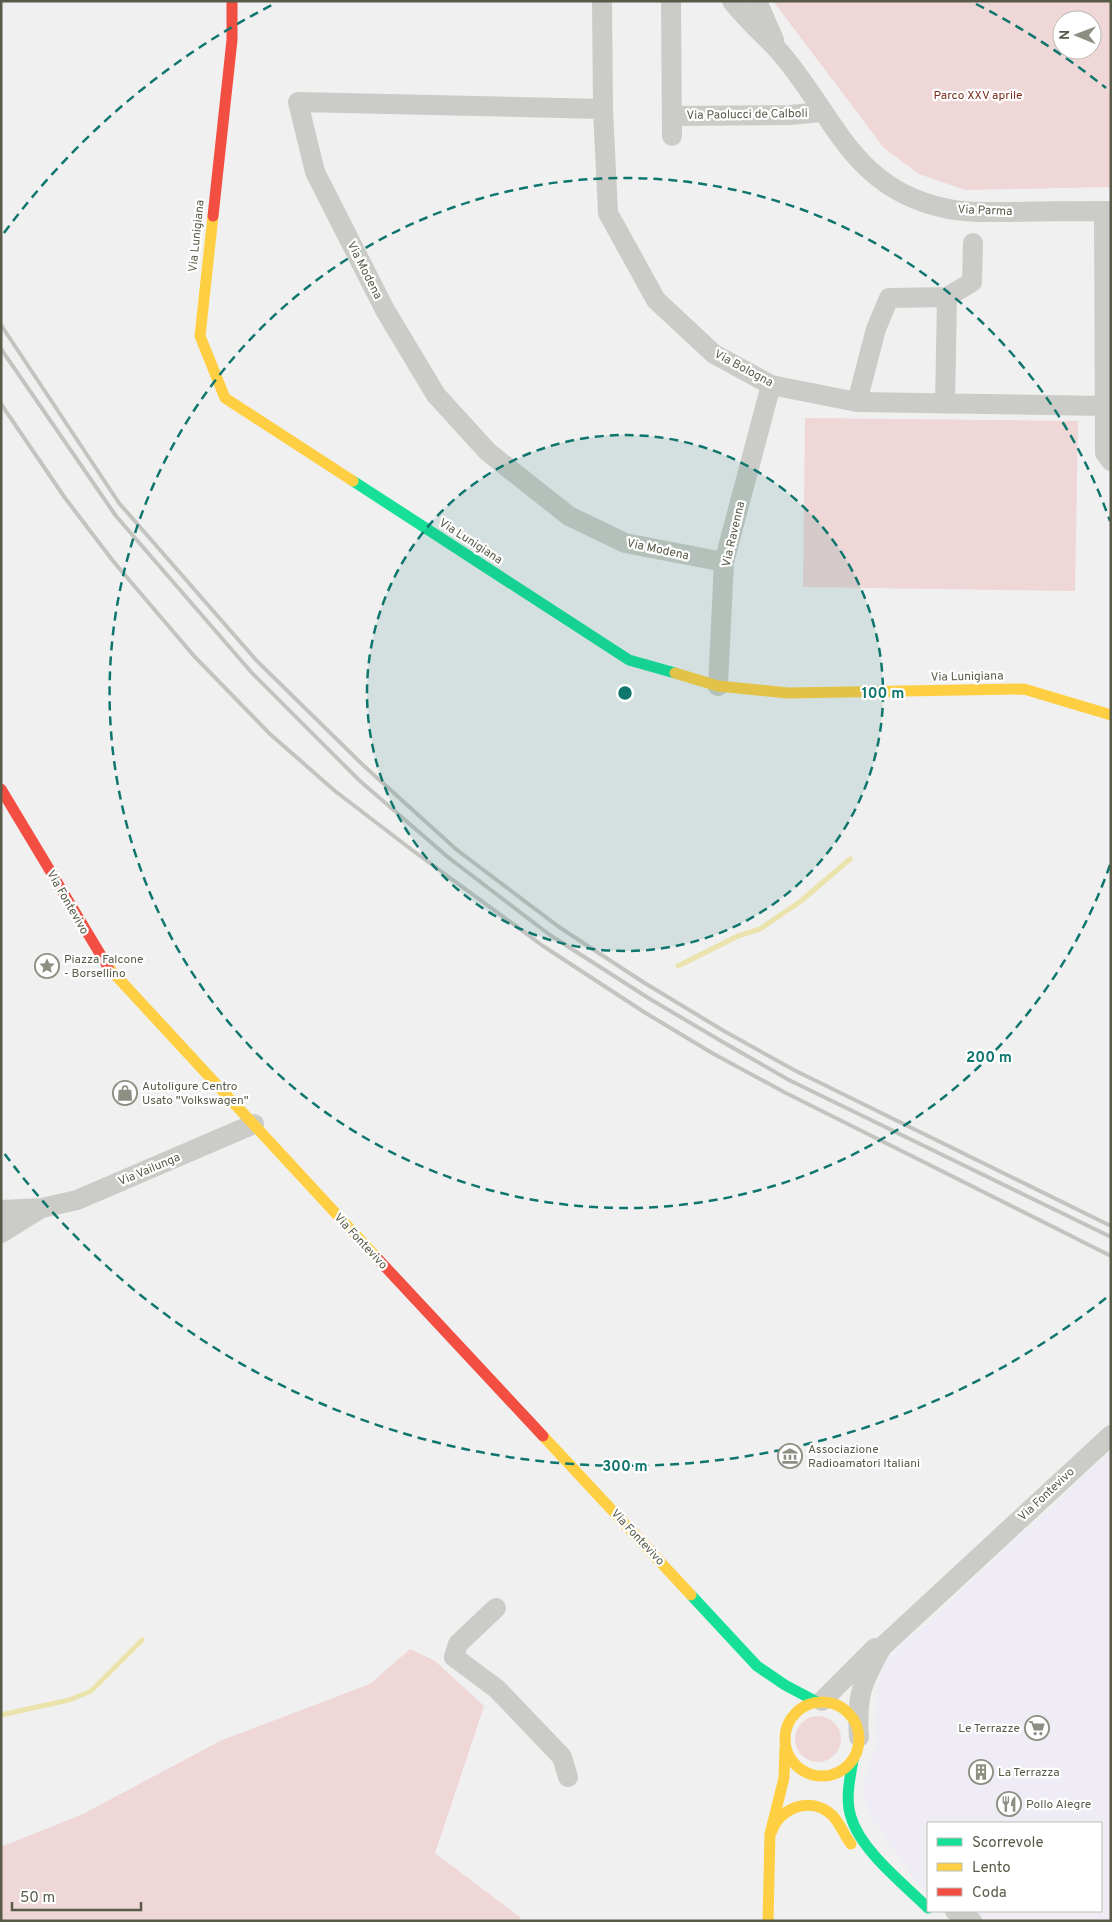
<svg xmlns="http://www.w3.org/2000/svg" width="1112" height="1922" viewBox="0 0 1112 1922" font-family="Overpass,sans-serif">
  <style>
    .commercial { fill: #f0ecf6 }
    .green { fill: #eed7d6; fill-rule: evenodd }
    .lines { fill: none; stroke-linecap: round; stroke-linejoin: round }
    .stream { stroke: #eae3ac; stroke-width: 5 }
    .street { stroke: #cbccc7; stroke-width: 20 }
    .fast { stroke: #16e098; stroke-width: 11 }
    .slow { stroke: #ffcf43; stroke-width: 11 }
    .jam { stroke: #f24e42; stroke-width: 11 }
    .rail { stroke: #c3c4c0; stroke-width: 4 }
    .ring { fill: none; stroke: #0f766e; stroke-width: 2.5; stroke-dasharray: 9 6 }
    .labels { text-anchor: middle; stroke-width: 4.5; stroke-linejoin: round; paint-order: stroke }
    .park-label { font-size: 12px; fill: #792c1c; stroke: #fff }
    .street-label { font-size: 12px; fill: #595b48; stroke: #fff }
    .poi-label { font-size: 12px; fill: #595b48; stroke: #fff; text-anchor: start }
    .centre { fill: #0f766e; stroke: #fff; stroke-width: 2.5 }
    .ring-label { font-size: 15px; text-anchor: middle; font-weight: bold; fill: #0f766e; stroke: #fff; stroke-width: 4.5; stroke-linejoin: round; paint-order: stroke }
  </style>
  <rect width="100%" height="100%" fill="#f0f0f0"/>
  <path class="commercial" d="M1111,1451V1921H953L944,1911H1101V1823H928V1894L917,1883L871,1817L862,1792L868,1766L876,1747L875,1720L881,1666Z"/>
  <path class="green" d="M773,1H1111V187L965,190L919,174L884,148ZM1062,20H1092V50H1062Z
    M805,418L1078,421L1075,591L803,587Z
    M410,1649L435,1661L484,1706L435,1853L521,1918L517,1921H1V1847L83,1814L222,1740L370,1684Z
    M795 1739a23 23 0 1 1 46 0a23 23 0 1 1-46 0Z"/>
  <g class="lines">
    <path class="stream" d="M678,966L738,936L760,929L801,901L850,859
      M1,1715L69,1700L91,1691L142,1640"/>
    <path class="street" d="M602,1L603,109L608,213L656,300L714,354L771,385L857,402L1105,406
      M671,1L672,136
      M732,1C746,19 763,34 779,51C834,114 851,188 944,208C966,213 989,212 1012,212C1045,211 1078,211 1111,211
      M757,1L774,40
      M603,109L298,102L315,172L385,310L436,395L488,452L569,516L625,543L724,562
      M672,116L790,115L822,112
      M1104,211L1105,453L1111,461
      M947,297L972,282L973,243
      M857,402L876,329L889,298L947,297L945,404
      M718,686L724,562L771,385
      M1,1210L42,1208L77,1200L254,1124
      M1,1233L40,1209
      M496,1608L458,1644L454,1657L497,1689L562,1757L568,1777
      M822,1701L875,1648
      M859,1737C856,1696 862,1682 882,1647L1111,1435
      M955,1911L972,1921"/>
    <path class="fast" d="M353,481L629,660L675,673
      M691,1595L757,1666L785,1685L817,1702
      M853,1760C850,1778 845,1799 851,1817C861,1851 904,1884 928,1908"/>
    <path class="slow" d="M213,216L200,336L225,398L353,481
      M675,673L718,686L788,693L1024,689L1111,715
      M108,967L377,1258
      M543,1436L691,1595
      M785 1739a37 37 0 1 1 74 0a37 37 0 1 1-74 0Z
      M772,1831C780,1807 812,1796 832,1815C840,1823 844,1835 851,1844
      M768,1921L770,1834L784,1778L785,1747"/>
    <path class="jam" d="M213,216L232,40V1
      M1,789L108,967
      M377,1258L543,1436"/>
    <path class="rail" d="M1,325L119,503L256,660L364,766L457,850L559,927L643,982L724,1031L794,1070L1111,1226
      M1,349L116,516L252,673L360,781L449,858L550,935L650,999L721,1041L789,1080L1111,1237
      M1,404L65,498L113,561L194,656L270,734L335,791L412,850L543,946L644,1012L712,1053L784,1092L1111,1256"/>
  </g>
  <circle cx="625" cy="693" r="258" fill="#0f766e" fill-opacity=".12"/>
  <g class="ring">
    <circle cx="625" cy="693" r="258"/>
    <path d="M1110 865A515 515 0 1 1 1110 521"/>
    <path d="M1106 1298A773 773 0 0 1 4 1153M4 233A773 773 0 0 1 274 4M976 4A773 773 0 0 1 1106 88"/>
  </g>
  <defs>
    <symbol id="sight-ring" viewBox="-11 -11 22 22"><circle r="9.5" fill="#fff" stroke="#8e8f83" stroke-width="1.5"/><path d="M0-6L1.8-2.2L6-1.7L2.9 1.2L3.7 5.4L0 3.3L-3.7 5.4L-2.9 1.2L-6-1.7L-1.8-2.2Z" fill="#8e8f83"/></symbol>
    <symbol id="shop-ring" viewBox="-11 -11 22 22"><circle r="9.5" fill="#fff" stroke="#8e8f83" stroke-width="1.5"/><path d="M-5-2.5h2.3a2.7 3.5 0 0 1 5.4 0H5L5.5 6h-11ZM-1.5-2.5h3a1.5 2.3 0 0 0-3 0Z" fill="#8e8f83"/></symbol>
    <symbol id="museum-ring" viewBox="-11 -11 22 22"><circle r="9.5" fill="#fff" stroke="#8e8f83" stroke-width="1.5"/><path d="M0-6L6-3V-2H-6V-3ZM-5-1h2V3h-2ZM-1-1h2V3h-2ZM3-1h2V3H3ZM-6 4H6V6H-6Z" fill="#8e8f83"/></symbol>
    <symbol id="supermarket-ring" viewBox="-11 -11 22 22"><circle r="9.5" fill="#fff" stroke="#8e8f83" stroke-width="1.5"/><path d="M-6-5.5h2.5l.6 2H6L4.5 2H-2.5L-4.4-4H-6ZM-1.5 3.2a1.3 1.3 0 1 0 .1 0ZM3 3.2a1.3 1.3 0 1 0 .1 0Z" fill="#8e8f83"/></symbol>
    <symbol id="building-ring" viewBox="-11 -11 22 22"><circle r="9.5" fill="#fff" stroke="#8e8f83" stroke-width="1.5"/><path d="M-4-6H4V6H1V3H-1V6H-4ZM-2.5-4.3h1.7v1.8h-1.7ZM.8-4.3h1.7v1.8H.8ZM-2.5-1h1.7V.8h-1.7ZM.8-1h1.7V.8H.8Z" fill="#8e8f83"/></symbol>
    <symbol id="restaurant-ring" viewBox="-11 -11 22 22"><circle r="9.5" fill="#fff" stroke="#8e8f83" stroke-width="1.5"/><path d="M-5-6h1v4h1v-4h1v4h1v-4h1v5L-1.5 .5V6h-2V.5L-5-1ZM5-6V6H3V1.5H1.5Q1.5-4 5-6Z" fill="#8e8f83"/></symbol>
  </defs>
  <g fill-rule="evenodd">
    <use href="#sight-ring" x="33" y="952" width="28" height="28"/>
    <use href="#shop-ring" x="111" y="1079" width="28" height="28"/>
    <use href="#museum-ring" x="776" y="1442" width="28" height="28"/>
    <use href="#supermarket-ring" x="1023" y="1714" width="28" height="28"/>
    <use href="#building-ring" x="967" y="1758" width="28" height="28"/>
    <use href="#restaurant-ring" x="995" y="1790" width="28" height="28"/>
  </g>
  <g class="labels">
    <g class="park-label">
      <text x="978" y="99">Parco XXV aprile</text>
    </g>
    <g class="street-label">
      <text transform="translate(747 114) rotate(-1)" y="4">Via Paolucci de Calboli</text>
      <text transform="translate(985 210) rotate(2)" y="4">Via Parma</text>
      <text transform="translate(196 236) rotate(-84)" y="4">Via Lunigiana</text>
      <text transform="translate(365 270) rotate(63)" y="4">Via Modena</text>
      <text transform="translate(744 368) rotate(28)" y="4">Via Bologna</text>
      <text transform="translate(733 534) rotate(-77)" y="4">Via Ravenna</text>
      <text transform="translate(471 541) rotate(33)" y="4">Via Lunigiana</text>
      <text transform="translate(658 549) rotate(12)" y="4">Via Modena</text>
      <text transform="translate(967 676) rotate(-1)" y="4">Via Lunigiana</text>
      <text transform="translate(68 902) rotate(60)" y="4">Via Fontevivo</text>
      <text transform="translate(149 1169) rotate(-23)" y="4">Via Vailunga</text>
      <text transform="translate(361 1241) rotate(47)" y="4">Via Fontevivo</text>
      <text transform="translate(1046 1494) rotate(-43)" y="4">Via Fontevivo</text>
      <text transform="translate(638 1537) rotate(47)" y="4">Via Fontevivo</text>
    </g>
    <g class="poi-label">
      <text x="64" y="963">Piazza Falcone<tspan x="64" dy="14">- Borsellino</tspan></text>
      <text x="142" y="1090">Autoligure Centro<tspan x="142" dy="14">Usato "Volkswagen"</tspan></text>
      <text x="808" y="1453">Associazione<tspan x="808" dy="14">Radioamatori Italiani</tspan></text>
      <text x="1020" y="1732" text-anchor="end">Le Terrazze</text>
      <text x="998" y="1776">La Terrazza</text>
      <text x="1026" y="1808">Pollo Alegre</text>
    </g>
  </g>
  <circle cx="625" cy="693" r="8" class="centre"/>
  <g class="ring-label">
    <text x="883" y="698">100 m</text>
    <text x="989" y="1062">200 m</text>
    <text x="625" y="1471">300 m</text>
  </g>
  <rect width="1112" height="1922" fill="none" stroke="#595b48" stroke-width="5"/>
  <rect x="927" y="1822" width="175" height="90" fill="#ffffff" stroke="#bdbdb6"/>
  <rect x="937" y="1838" width="25" height="8" fill="#16e098" stroke="#bdbdb6"/>
  <text x="972" y="1847" font-size="15" fill="#595b48">Scorrevole</text>
  <rect x="937" y="1863" width="25" height="8" fill="#ffcf43" stroke="#bdbdb6"/>
  <text x="972" y="1872" font-size="15" fill="#595b48">Lento</text>
  <rect x="937" y="1888" width="25" height="8" fill="#f24e42" stroke="#bdbdb6"/>
  <text x="972" y="1897" font-size="15" fill="#595b48">Coda</text>
  <g transform="translate(1077 35) rotate(271)"><circle r="24" fill="#ffffff" stroke="#bdbdb6"/>
  <path d="M0-4L9 19L0 12L-9 19Z" fill="#8e8f83"/>
  <text y="-8" font-size="14" font-weight="bold" text-anchor="middle" fill="#595b48">N</text>
  </g>
  <path d="M12 1902v8h129v-8" fill="none" stroke="#595b48" stroke-width="2.5"/>
  <text x="20" y="1902" font-size="15" fill="#595b48" stroke="#ffffff" stroke-width="4" paint-order="stroke">50 m</text>
</svg>
